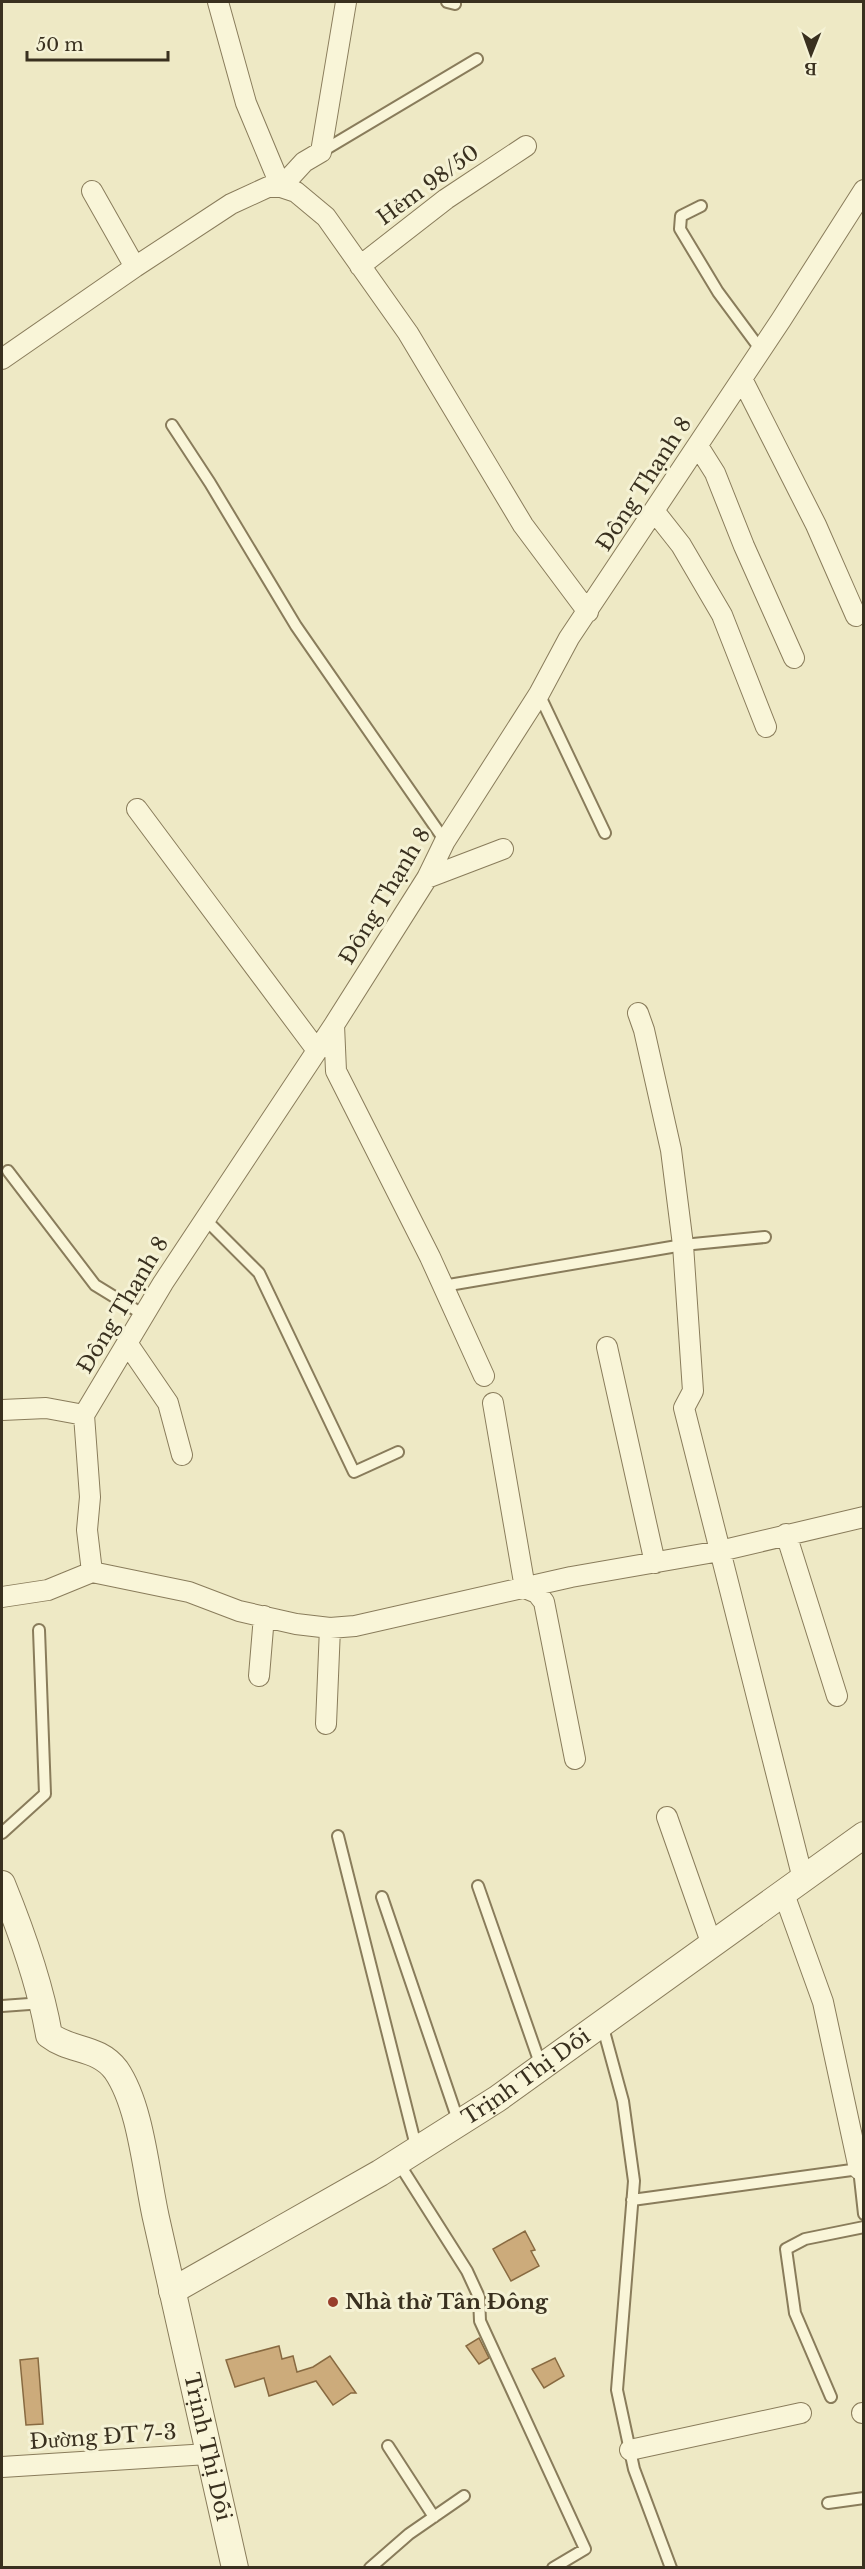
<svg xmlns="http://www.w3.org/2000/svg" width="865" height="2569" viewBox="0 0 865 2569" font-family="'Libre Baskerville',serif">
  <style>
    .building { fill: #ccab7b; stroke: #886a41; stroke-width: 1.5 }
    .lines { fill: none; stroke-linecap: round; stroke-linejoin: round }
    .service-casing { stroke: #897c5b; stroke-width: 14 }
    .minor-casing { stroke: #897c5b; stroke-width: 22 }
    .tertiary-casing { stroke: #897c5b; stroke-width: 28 }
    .service { stroke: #f9f5d8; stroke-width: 10 }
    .minor { stroke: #f9f5d8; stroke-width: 20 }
    .tertiary { stroke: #f9f5d8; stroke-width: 26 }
    .poi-dot { fill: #983e2b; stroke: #f5f2d5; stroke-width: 2 }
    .labels { text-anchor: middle; stroke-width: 6; stroke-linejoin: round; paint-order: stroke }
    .street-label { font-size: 21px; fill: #39301f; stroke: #f5f2d5 }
    .poi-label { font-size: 21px; font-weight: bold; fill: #39301f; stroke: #f5f2d5; text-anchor: start }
  </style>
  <rect width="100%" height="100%" fill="#eee9c5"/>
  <path class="building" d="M525,2231L535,2250L531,2251L539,2266L511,2281L493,2249Z
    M479,2338L489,2358L479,2364L466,2346Z
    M279,2346L282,2359L293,2356L297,2372L313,2367L330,2356L356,2393H351L333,2405L316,2381L269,2396L264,2378L235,2387L226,2360Z
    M38,2358L43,2424L26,2425L20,2360Z
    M555,2358L564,2376L544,2388L532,2369Z"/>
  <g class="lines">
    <defs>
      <path id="service" d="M447,2L455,4
        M321,152L477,59
        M701,206L681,216L680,229L718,292L761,350
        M172,425L210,483L296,626L445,841
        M539,694L605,833
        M8,1171L95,1285L144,1315
        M205,1219L259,1273L354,1472L398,1452
        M443,1286L683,1245L765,1237
        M2,1833L45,1794L39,1630
        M338,1836L417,2150
        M478,1886L541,2066
        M382,1897L459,2123
        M2,2006L43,2003
        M602,2024L623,2101L634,2181L617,2390L634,2469L671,2568
        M398,2162L467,2271L479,2297L480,2321L585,2549L553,2568
        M632,2200L859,2169L864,2214
        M831,2397L795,2313L786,2249L805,2239L864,2227
        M388,2446L434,2517
        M828,2503L864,2498
        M370,2568L409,2534L464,2496"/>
      <path id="minor" d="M218,2L246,103L281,187L304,162L321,152L346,2
        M92,191L135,267
        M360,266L446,199L526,146
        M2,359L135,267L231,204L268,187H281L296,192L326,217L408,333L523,525L588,612
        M742,379L816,525L856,616
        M698,446L715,473L744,546L794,658
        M655,512L681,545L722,615L766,727
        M137,809L316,1049
        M427,878L503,849
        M638,1013L644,1030L671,1150L683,1245L693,1391L684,1408L803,1879
        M334,1025L336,1071L430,1257L484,1376
        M127,1343L168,1403L182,1455
        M607,1347L655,1563
        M493,1403L525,1588L537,1593L544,1602L575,1759
        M2,1410L46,1408L84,1415
        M786,1534L837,1696
        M92,1572L189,1592L239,1611L296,1624L330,1628L355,1626L571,1577L720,1551L864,1517
        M2,1597L48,1590L92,1572L87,1530L90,1497L84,1415L163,1283L334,1025L427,878L445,841L539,694L569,638L781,320L864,190
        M259,1676L264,1616
        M326,1724L330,1628
        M667,1817L712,1945
        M784,1894L823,2002L859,2169
        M862,2413H864
        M630,2450L801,2413
        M2,2467L208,2454"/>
      <g id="tertiary">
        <path id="s1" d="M2,1884C22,1933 40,1983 49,2035C71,2052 98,2046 116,2070C141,2106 146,2173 156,2218C182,2334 208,2451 235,2568"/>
        <path id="s2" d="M172,2291L380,2173L497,2099L864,1835"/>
      </g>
    </defs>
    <use href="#service" class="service-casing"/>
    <use href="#minor" class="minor-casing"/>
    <use href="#tertiary" class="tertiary-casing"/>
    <use href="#service" class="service"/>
    <use href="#minor" class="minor"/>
    <use href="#tertiary" class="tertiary"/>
  </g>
  <circle class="poi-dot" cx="333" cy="2302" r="6"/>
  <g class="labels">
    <g class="street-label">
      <text transform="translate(428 185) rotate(-36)" y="7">Hẻm 98/50</text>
      <text transform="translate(644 484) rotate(-57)" y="7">Đông Thạnh 8</text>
      <text transform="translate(385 896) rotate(-59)" y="7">Đông Thạnh 8</text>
      <text transform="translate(123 1305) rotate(-59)" y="7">Đông Thạnh 8</text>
      <text dy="7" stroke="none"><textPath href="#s2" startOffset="414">Trịnh Thị Dối</textPath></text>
      <text transform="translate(103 2437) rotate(-4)" y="7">Đường ĐT 7-3</text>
      <text dy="7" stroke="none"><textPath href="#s1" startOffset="624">Trịnh Thị Dối</textPath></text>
    </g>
    <g class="poi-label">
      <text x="345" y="2309">Nhà thờ Tân Đông</text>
    </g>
  </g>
  <rect width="865" height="2569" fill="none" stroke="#39301f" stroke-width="6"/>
  <g transform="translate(811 54) rotate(181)" stroke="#f5f2d5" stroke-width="4.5" paint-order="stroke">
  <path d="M0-4.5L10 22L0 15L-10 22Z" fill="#39301f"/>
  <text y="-9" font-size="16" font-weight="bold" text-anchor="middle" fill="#39301f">B</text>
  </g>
  <path d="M27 51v9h141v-9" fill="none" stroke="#39301f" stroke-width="3"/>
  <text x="36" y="51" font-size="18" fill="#39301f" stroke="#f5f2d5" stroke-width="4.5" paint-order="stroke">50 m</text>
</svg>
